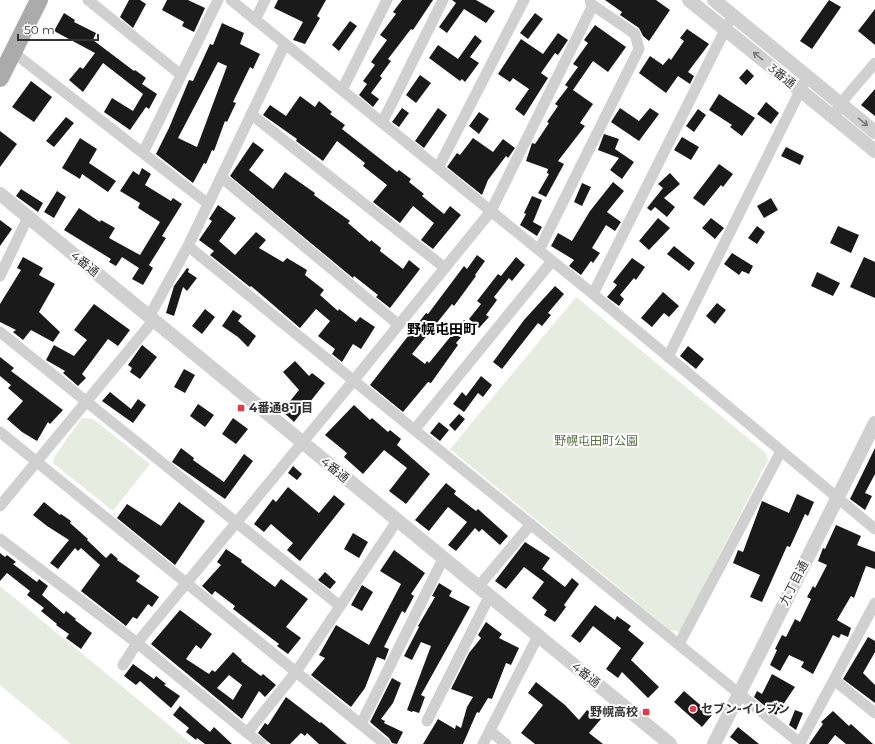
<svg xmlns="http://www.w3.org/2000/svg" width="875" height="744" viewBox="0 0 875 744" font-family="Montserrat,'Noto Sans JP',sans-serif">
  <style>
    .green { fill: #e6ecdf }
    .building { fill: #1a1a1a; fill-rule: evenodd }
    .lines { fill: none; stroke-linecap: round; stroke-linejoin: round }
    .minor { stroke: #d0d0d0; stroke-width: 11 }
    .tertiary { stroke: #d0d0d0; stroke-width: 14 }
    .primary { stroke: #ababab; stroke-width: 18 }
    .oneway { stroke: #7a7a7a }
    .poi-dot { fill: #e63946; stroke: #fff; stroke-width: 1.5 }
    .labels { text-anchor: middle; stroke-width: 4; stroke-linejoin: round; paint-order: stroke }
    .street-label { font-size: 12px; fill: #333; stroke: #fff }
    .poi-label { font-size: 12px; font-weight: bold; fill: #333; stroke: #fff; text-anchor: start }
    .park-label { font-size: 12px; fill: #56703f; stroke: #fff }
    .quarter-label { font-size: 14px; font-weight: bold; fill: #000; stroke: #fff }
  </style>
  <rect width="100%" height="100%" fill="#fff"/>
  <path class="green" d="M576,297L766,453L768,460L680,632L670,630L450,449Z
    M82,418L93,419L150,464L113,511L53,463L54,457Z
    M0,586L192,744H71L0,685Z"/>
  <path class="building" d="M129,0H140L146,4L133,28L120,17Z
    M167,0H188L205,8L194,32L182,26L184,22L162,10Z
    M278,0H326L317,16L320,18L305,44L293,40L303,22L274,8Z
    M402,0H433L413,30L411,29L388,59L391,61L380,76L382,78L371,93L379,99L373,107L359,95L367,84L363,81L375,65L371,62L387,40L380,35L396,14L393,12Z
    M452,0H476L495,11L486,23L464,9L447,33L439,27L456,3Z
    M605,0H656L670,10L649,41L643,36L639,28L620,15L622,12Z
    M829,0L841,7L812,49L800,41Z
    M875,9V45L858,31Z
    M64,13L75,20L74,22L96,33L93,40L134,71L135,70L146,78L142,84L157,94L149,109L146,107L130,130L104,112L112,98L133,111L143,94L103,63L83,92L69,80L80,67L83,69L95,53L54,31Z
    M535,13L543,19L528,39L520,33Z
    M350,21L357,26L339,51L332,45Z
    M222,23L244,33L240,44L260,54L253,69L250,67L233,102L236,103L227,122L225,121L214,151L212,150L206,164L204,163L193,183L156,154L169,128L189,80L193,81L210,44L213,45ZM218,62L227,66L197,147L178,138Z
    M595,25L626,47L608,72L593,61L573,90L593,104L580,123L585,126L558,161L564,164L546,197L538,193L549,174L547,173L548,169L526,161L532,143L535,144L549,123L547,122L558,106L555,104L568,87L565,85L578,67L573,64L588,43L584,40Z
    M687,29L709,44L688,72L694,76L690,84L678,76L666,93L639,73L650,56L663,65L669,58L671,60L684,41L680,38Z
    M558,33L568,40L558,55L555,53L541,73L548,78L524,116L515,109L529,89L513,78L510,82L498,74L521,39L543,54Z
    M475,35L482,41L470,57L479,63L465,82L462,79L460,81L429,58L438,45L458,59Z
    M747,69L754,76L746,85L739,78Z
    M420,75L431,83L416,103L406,95Z
    M31,81L52,97L34,122L12,107Z
    M875,89V116L861,105Z
    M719,94L755,118L742,136L730,127L732,125L709,110Z
    M300,96L315,107L319,101L332,112L330,114L345,125L342,129L397,172L399,170L411,179L409,182L424,194L422,196L444,214L450,206L461,215L433,249L421,240L434,223L413,206L400,223L373,202L387,185L363,166L365,163L337,141L323,161L296,141L297,139L263,115L270,105L286,116Z
    M766,102L779,113L771,124L757,114Z
    M402,108L409,113L399,127L392,122Z
    M438,108L447,115L424,148L415,141Z
    M620,108L639,121L650,108L659,114L639,141L611,122Z
    M698,109L706,115L694,132L686,126Z
    M479,112L489,119L479,134L469,126Z
    M66,117L74,123L54,147L46,141Z
    M0,131L17,144L0,167Z
    M604,134L619,139L615,149L634,162L622,179L610,170L619,158L598,150Z
    M682,137L699,147L691,160L674,150Z
    M80,138L97,149L89,163L116,181L108,192L82,174L80,179L62,168Z
    M473,138L493,152L503,139L515,148L508,158L506,156L488,180L482,195L447,167L457,153L460,155Z
    M253,142L264,150L249,170L273,189L285,172L315,193L314,195L350,221L348,223L370,242L371,240L381,248L380,251L403,269L409,260L420,269L390,308L376,297L378,295L354,276L353,278L230,176Z
    M786,147L804,156L800,165L781,156Z
    M719,164L733,174L723,187L721,185L704,206L693,198Z
    M142,168L151,174L145,185L171,201L173,198L182,204L162,236L166,238L149,265L153,268L143,285L132,279L139,268L122,257L116,266L109,262L111,259L64,230L79,208L100,222L101,220L115,228L109,238L140,255L160,222L138,208L140,203L120,191L133,171L139,175Z
    M670,173L680,184L664,198L675,207L667,217L655,207L651,211L647,208L663,188L658,184Z
    M613,182L624,191L607,212L621,222L615,231L606,225L592,248L600,253L593,263L591,261L581,275L569,266L574,260L551,246L558,233L572,241L590,211Z
    M582,183L591,187L582,206L574,202Z
    M21,189L43,203L38,212L16,196Z
    M57,191L66,197L54,218L44,212Z
    M532,196L542,200L533,222L542,227L537,236L520,225L526,214L524,213Z
    M771,198L778,210L764,218L757,206Z
    M218,205L236,218L219,241L235,255L256,232L266,240L259,248L283,262L287,258L307,270L305,275L324,290L320,295L338,311L339,309L356,322L360,317L375,327L361,349L353,344L342,362L332,354L335,349L318,336L330,321L316,309L300,328L251,286L250,287L210,255L214,251L199,240L212,221L209,219Z
    M658,218L670,228L649,250L639,241Z
    M711,218L724,228L715,239L702,228Z
    M0,220L12,229L0,246Z
    M757,226L765,232L757,244L748,238Z
    M838,226L859,235L851,253L830,243Z
    M674,246L695,263L689,271L667,254Z
    M732,253L753,266L749,274L742,271L739,275L724,264Z
    M477,255L485,261L475,275L476,276L454,306L452,304L412,354L425,364L427,361L429,363L464,320L471,326L456,343L458,345L431,383L428,382L403,412L370,385L426,313L428,314L464,266L467,269Z
    M23,257L43,268L39,275L55,284L39,312L60,332L53,342L31,330L23,340L13,332L16,330L0,322V304L21,270L17,268Z
    M516,257L525,265L512,281L509,278L494,297L497,300L486,315L489,317L479,328L469,319L481,304L477,301L498,274L501,276Z
    M864,257L875,262V298L850,287Z
    M632,258L645,267L636,280L634,278L620,295L624,299L619,306L607,297L617,285L613,282Z
    M187,268L189,269L188,272L197,278L187,291L183,287L174,316L166,313L174,286Z
    M817,272L840,283L833,296L811,286Z
    M555,286L564,294L548,313L551,315L542,326L538,323L502,369L493,362L524,320Z
    M663,292L679,306L669,317L664,313L652,327L641,318Z
    M717,303L726,310L715,324L706,316Z
    M94,304L130,330L118,346L108,339L82,374L86,378L78,386L63,373L65,371L46,360L54,345L74,356L87,340L74,330Z
    M205,309L215,317L202,334L192,326Z
    M233,310L242,316L238,321L256,336L248,347L238,337L222,326Z
    M142,345L157,357L140,379L130,372L132,368L128,365Z
    M688,346L704,359L696,369L680,356Z
    M0,357L14,368L11,371L63,410L50,424L48,422L37,441L22,432L7,419L23,401L8,388L11,385L0,376Z
    M295,361L309,376L312,373L325,383L294,422L282,411L299,390L283,372Z
    M184,369L195,375L185,393L174,387Z
    M481,376L492,385L483,397L478,393L464,412L453,404L462,392L466,396Z
    M110,392L131,409L138,399L146,405L133,423L102,401Z
    M198,404L214,415L205,427L190,416Z
    M354,405L370,420L372,418L388,432L390,430L401,439L397,445L430,474L406,504L389,491L407,468L384,450L363,474L344,457L347,453L325,435Z
    M459,414L465,419L455,431L449,425Z
    M233,418L248,429L236,444L222,434Z
    M439,422L449,430L440,441L430,433Z
    M181,448L194,458L193,460L224,482L244,454L253,461L225,499L172,462Z
    M875,448V474L865,493L872,496L865,510L850,499Z
    M293,466L302,474L297,480L288,473Z
    M446,483L456,491L454,494L476,511L478,509L508,536L500,545L482,529L479,532L475,528L456,551L448,545L467,522L448,507L429,531L415,520Z
    M288,487L319,513L334,495L345,504L300,561L287,550L293,543L271,524L264,532L254,524L273,499L276,502Z
    M797,494L814,502L808,516L805,514L790,547L787,546L762,602L750,597L760,575L733,563L738,550L743,552L762,501L789,513Z
    M44,502L60,515L61,514L71,521L70,523L88,539L87,540L106,558L111,553L118,559L117,560L140,576L136,581L159,597L152,607L148,604L137,619L133,617L126,626L81,591L100,565L81,548L78,551L75,548L58,569L50,563L69,540L47,526L33,515Z
    M179,502L205,521L175,565L117,518L127,504L161,526Z
    M836,525L861,536L857,545L875,552V569L866,566L854,598L851,596L837,620L851,628L848,637L841,634L839,638L833,635L813,674L801,667L804,662L789,655L780,671L770,665L777,650L775,649L782,635L786,637L795,619L800,622L811,599L807,597L813,586L815,588L827,565L818,561L823,548L825,549Z
    M353,533L368,542L359,558L344,549Z
    M525,542L550,558L542,569L565,587L572,578L579,584L564,605L566,607L555,622L544,615L547,610L532,598L544,582L524,567L506,589L495,581Z
    M226,549L242,560L241,562L275,587L281,579L308,599L286,627L301,638L288,654L277,646L279,644L233,609L235,606L215,591L212,595L202,586L221,565L217,562Z
    M394,550L425,573L411,594L414,596L405,613L402,611L384,647L389,649L385,660L377,657L365,688L351,707L311,675L325,658L319,655L336,625L369,645L401,584L380,571Z
    M0,553L5,557L7,555L16,562L13,564L37,582L39,579L48,586L42,595L64,614L66,611L76,619L75,620L92,633L81,649L66,638L69,634L56,625L57,624L41,611L44,608L27,595L30,591L7,573L0,581Z
    M325,572L336,582L330,589L318,580Z
    M439,583L452,591L449,596L470,607L421,695L425,697L419,713L413,711L412,712L407,710L431,646L421,642L412,660L404,656L419,627L418,626L435,597L432,596Z
    M362,585L373,592L362,611L351,605Z
    M595,605L615,620L617,616L631,626L628,630L644,643L631,660L659,687L648,698L622,672L618,678L606,669L621,648L593,626L580,643L571,636Z
    M180,610L212,634L201,649L196,645L186,659L209,674L212,670L215,672L233,652L242,660L241,661L261,676L263,674L276,685L265,697L259,691L242,719L151,644ZM229,675L242,685L233,700L217,688Z
    M486,622L502,634L499,638L519,648L511,665L506,663L492,699L488,698L479,713L477,712L463,744H423L438,719L455,729L456,725L461,728L467,707L473,697L451,689L469,653L481,638L478,635Z
    M868,637L875,641V652L863,673L875,685V703L843,679Z
    M133,664L154,679L156,676L166,684L164,685L180,696L171,708L140,681L136,685L124,676Z
    M772,674L795,687L776,715L754,697L757,691L762,694Z
    M392,678L401,683L393,703L381,719L385,721L384,723L403,732L397,744L392,743L389,738L370,722Z
    M536,682L565,705L579,720L587,710L601,719L589,733L603,744H535L521,733L543,705L528,693Z
    M684,691L712,715L702,727L674,702Z
    M286,697L320,723L321,722L347,744H319L307,733L305,736L301,733L290,744H271L267,741L258,733L265,723L268,725Z
    M180,706L210,732L214,727L232,744H205L197,738L196,740L186,732L189,728L173,715Z
    M795,710L803,713L796,730L789,725Z
    M833,711L849,726L851,724L873,744H846L835,735L828,744H809L823,724L821,722Z
    M738,727L759,744H739L730,737Z"/>
  <g class="lines">
    <path class="minor" d="M88,0L181,75
      M231,0L593,294L875,529
      M255,20L265,0
      M13,52L207,203
      M342,90L387,0
      M251,114L445,268
      M834,118L840,104L875,63
      M382,123L443,0
      M143,153L218,0
      M438,168L524,0
      M221,177L399,325
      M188,246L801,744
      M539,250L639,49L635,34L591,4
      M0,276L28,217
      M593,294L732,16
      M149,317L188,246L285,44
      M0,332L340,606
      M668,357L804,83
      M415,429L552,261
      M0,432L385,744
      M0,506L153,321
      M0,539L137,643L261,744
      M478,587L531,524
      M679,644L781,451
      M123,665L137,643L354,380L491,211L592,7L590,0
      M834,680L875,713
      M427,721L489,597
      M361,724L443,559
      M490,731L506,744
      M247,733L296,672L397,521
      M800,743L875,603
      M483,744L538,636"/>
    <path class="tertiary" d="M689,0L875,151
      M714,0L875,132
      M0,194L670,744
      M714,744L875,423"/>
    <path class="primary" d="M0,78L39,0"/>
  </g>
  <defs><path id="oneway-shaft" d="M-6 0H5M1.5-3L5.5 0L1.5 3" fill="none" stroke-width="1.6" stroke-linecap="round" stroke-linejoin="round"/></defs>
  <g class="oneway">
    <use href="#oneway-shaft" transform="translate(758 56) rotate(-141)"/>
    <use href="#oneway-shaft" transform="translate(863 122) rotate(39)"/>
  </g>
  <g class="poi-dot">
    <rect x="237" y="404" width="8" height="8" rx="2"/>
    <circle cx="693" cy="709" r="4"/>
    <rect x="642" y="708" width="8" height="8" rx="2"/>
  </g>
  <g class="labels">
    <g class="street-label">
      <text transform="translate(782 76) rotate(39)" y="4">3番通</text>
      <text transform="translate(85 264) rotate(39)" y="4">4番通</text>
      <text transform="translate(335 470) rotate(39)" y="4">4番通</text>
      <text transform="translate(794 583) rotate(-63)" y="4">九丁目通</text>
      <text transform="translate(586 675) rotate(39)" y="4">4番通</text>
    </g>
    <g class="poi-label">
      <text x="249" y="412">4番通8丁目</text>
      <text x="701" y="713">セブン-イレブン</text>
      <text x="638" y="716" text-anchor="end">野幌高校</text>
    </g>
    <g class="park-label">
      <text x="596" y="445">野幌屯田町公園</text>
    </g>
    <g class="quarter-label">
      <text x="442" y="334">野幌屯田町</text>
    </g>
  </g>
  <path d="M18 34v6h80v-6" fill="none" stroke="#333333" stroke-width="2"/>
  <text x="24" y="34" font-size="12" fill="#333333" stroke="#ffffff" stroke-width="3" paint-order="stroke">50 m</text>
</svg>
